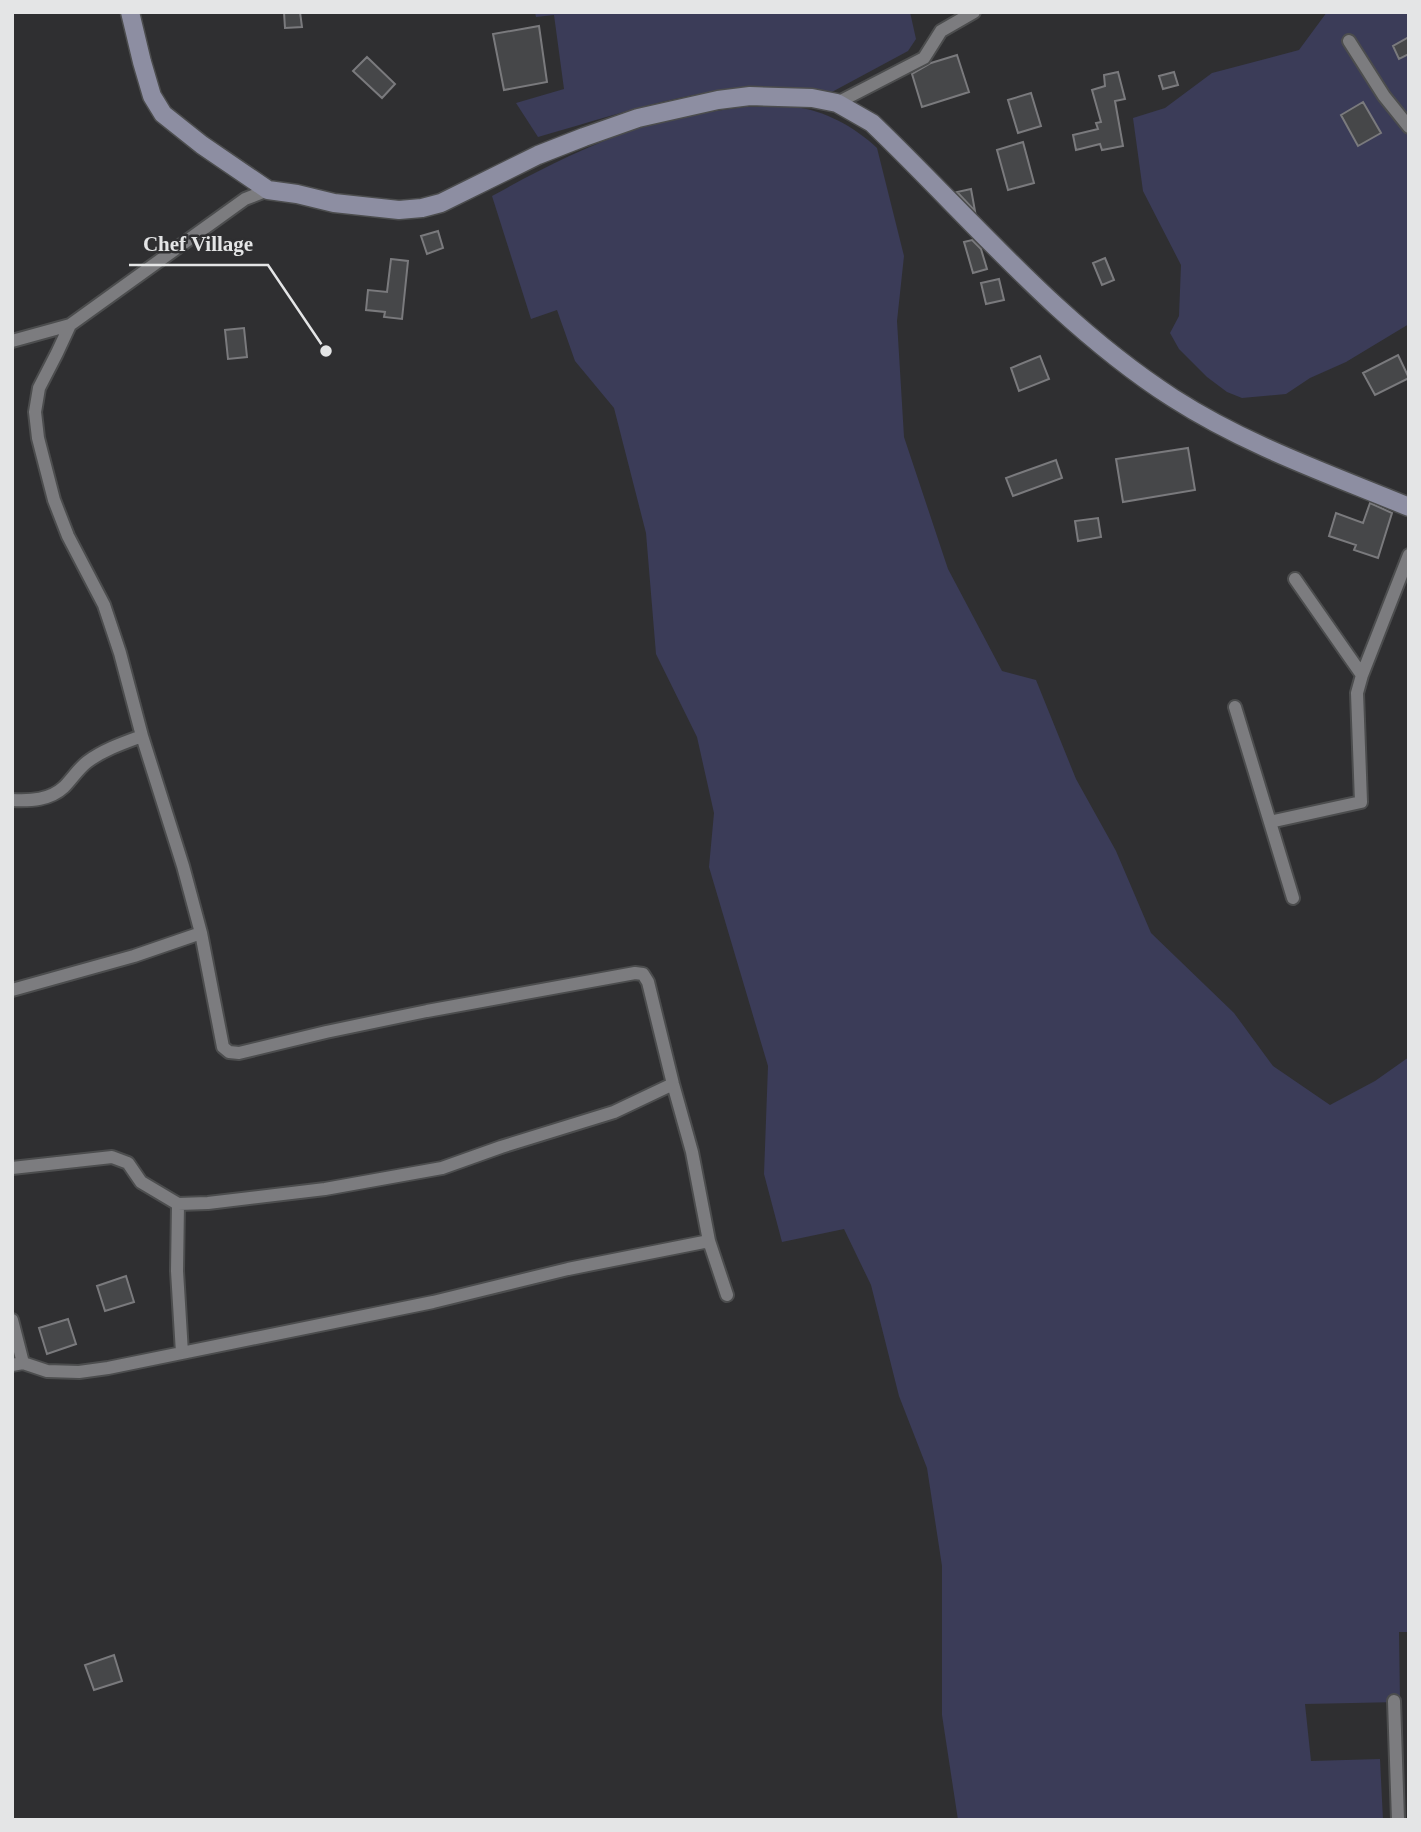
<svg xmlns="http://www.w3.org/2000/svg" width="1421" height="1832" viewBox="0 0 1421 1832" font-family="Georgia,serif">
  <style>
    .green { fill: #3b3c58 }
    .building { fill: #464749; stroke: #7a7a7d; stroke-width: 2 }
    .lines { fill: none; stroke-linecap: round; stroke-linejoin: round }
    .street-casing { stroke: #4c4d4e; stroke-width: 16 }
    .secondary-casing { stroke: #4c4d4e; stroke-width: 21 }
    .street { stroke: #7c7c7f; stroke-width: 12 }
    .secondary { stroke: #8d8ea2; stroke-width: 18 }
    .leader { fill: none; stroke: #e4e5e6; stroke-width: 2.5 }
    .callout-dot { fill: #e4e5e6; stroke: #2f2f31; stroke-width: 2.5 }
    .callout-label { font-size: 21px; text-anchor: middle; font-weight: bold; fill: #e4e5e6; stroke: #2f2f31; stroke-width: 5; stroke-linejoin: round; paint-order: stroke }
  </style>
  <rect width="100%" height="100%" fill="#2f2f31"/>
  <path class="green" d="M535,12H910L916,39L908,51L830,93C732,72 632,111 538,137L516,103L564,89L554,15L536,17Z
    M1327,12H1409V324L1346,362L1310,378L1286,394L1242,398L1227,392L1207,377L1179,349L1170,333L1179,316L1181,265L1143,191L1133,118L1165,108L1212,73L1299,50Z
    M744,107C760,107 777,105 794,107C824,110 855,127 877,148L904,256L897,321L904,437L948,569L1002,671L1036,680L1076,779L1116,851L1151,933L1234,1013L1273,1066L1330,1105L1375,1081L1409,1057V1632H1399L1400,1702L1305,1704L1311,1761L1380,1759L1383,1820H958L942,1715V1566L927,1468L899,1396L871,1285L844,1229L782,1242L764,1174L768,1066L709,867L714,813L697,737L656,654L646,533L614,408L575,361L557,310L531,319L492,196C537,171 584,147 633,130C669,118 707,112 744,107Z"/>
  <path class="building" d="M284,12H300L302,27L285,28Z
    M539,26L547,82L504,90L493,34Z
    M1409,37V54L1399,59L1393,46Z
    M957,55L969,92L922,107L912,74L931,63Z
    M367,57L395,84L382,98L353,71Z
    M1118,72L1125,99L1115,101L1123,146L1102,150L1100,144L1076,150L1073,135L1098,129L1096,123L1101,122L1092,90L1105,86L1104,75Z
    M1174,72L1178,85L1163,89L1159,76Z
    M1031,93L1041,126L1018,133L1008,100Z
    M1363,102L1381,133L1358,146L1341,115Z
    M1023,142L1034,183L1008,190L997,150Z
    M971,189L975,211L957,192Z
    M438,231L443,248L427,254L421,236Z
    M972,240L981,249L987,269L973,273L964,242Z
    M1105,258L1114,280L1102,285L1093,263Z
    M391,259L408,261L402,319L384,317L385,312L366,310L368,290L387,292Z
    M999,279L1004,300L986,304L981,283Z
    M244,328L247,357L228,359L225,330Z
    M1398,355L1409,378L1375,395L1363,373Z
    M1040,356L1049,379L1019,391L1011,368Z
    M1188,448L1195,490L1123,502L1116,459Z
    M1056,460L1062,478L1013,496L1006,478Z
    M1370,503L1392,513L1378,558L1354,550L1356,545L1329,536L1336,513L1363,523Z
    M1098,518L1101,537L1078,541L1075,521Z
    M126,1276L134,1302L105,1311L97,1286Z
    M68,1319L76,1344L47,1354L39,1328Z
    M114,1655L122,1681L94,1690L85,1665Z"/>
  <g class="lines">
    <defs>
      <path id="street" d="M1349,41L1384,96L1409,127
        M837,103L924,58L941,31L974,12
        M70,325L57,353L39,388L35,412L38,438L54,500L68,536L104,605L120,653L142,736L183,866L201,933L223,1047L229,1052L239,1053L326,1032L427,1011L635,973L643,974L648,982L673,1084L692,1152L709,1241L727,1295
        M12,341L70,325L245,199L268,190
        M1295,579L1362,675
        M1235,707L1293,898
        M12,800C31,801 50,800 64,787C72,779 78,769 87,762C103,750 123,743 142,736
        M1270,822L1361,802L1357,693L1362,675L1409,555
        M12,990L134,956L201,933
        M12,1168L112,1157L128,1163L141,1182L178,1204L208,1203L325,1189L442,1168L501,1147L614,1112L673,1084
        M178,1204L177,1271L182,1353
        M12,1320L23,1363
        M12,1365L23,1363L47,1371L79,1372L108,1368L433,1302L568,1269L709,1241
        M1394,1701L1398,1820"/>
      <path id="secondary" d="M130,12L142,62L152,96L163,114L202,145L268,190L297,194L334,203L399,210L422,208L441,203L538,155L584,137L638,118L718,100L750,96L812,98L837,103L872,123C970,217 1058,324 1173,398C1246,445 1329,474 1409,507"/>
    </defs>
    <use href="#street" class="street-casing"/>
    <use href="#secondary" class="secondary-casing"/>
    <use href="#street" class="street"/>
    <use href="#secondary" class="secondary"/>
  </g>
  <path class="leader" d="M326 351L268 265H129"/>
  <circle class="callout-dot" cx="326" cy="351" r="7"/>
  <g class="callout-label">
    <text x="198" y="251">Chef Village</text>
  </g>
  <rect width="1421" height="1832" fill="none" stroke="#e4e5e6" stroke-width="28"/>
</svg>
